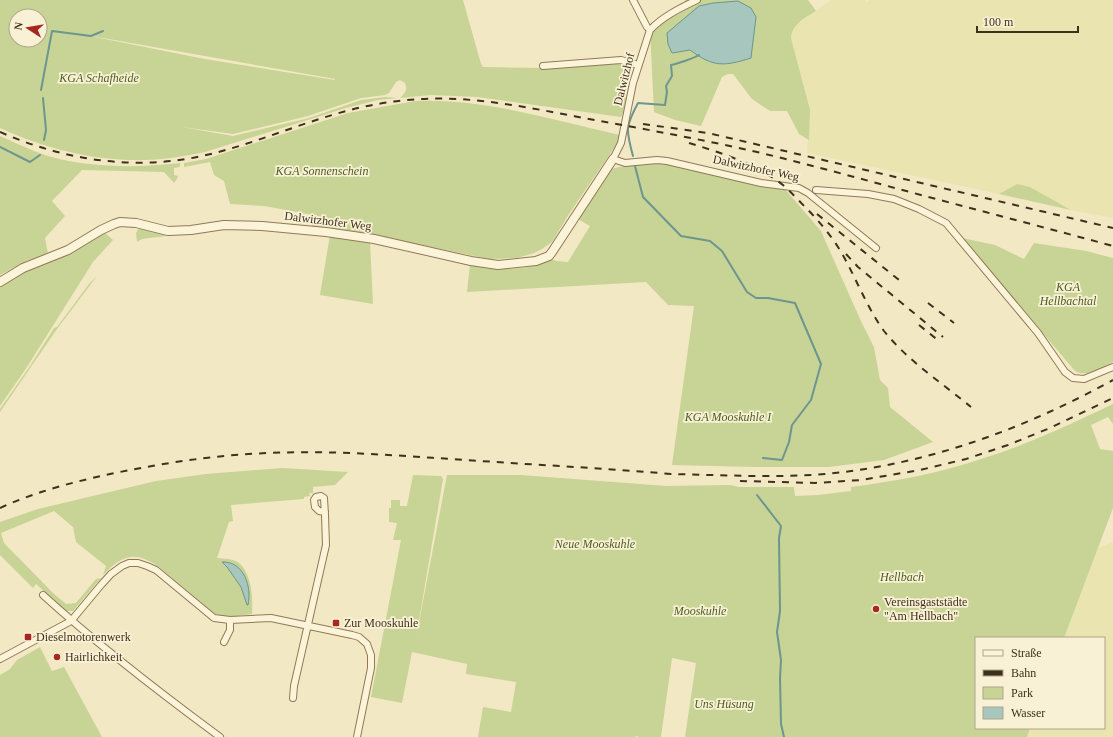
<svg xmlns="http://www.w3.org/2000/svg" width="1113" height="737" viewBox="0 0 1113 737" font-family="Georgia,serif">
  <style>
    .farmland { fill: #eae4b0 }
    .green { fill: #c8d396; fill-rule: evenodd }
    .water { fill: #a6c6be; stroke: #6c968e }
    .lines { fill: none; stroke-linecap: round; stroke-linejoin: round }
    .stream { stroke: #6c968e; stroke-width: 2 }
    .minor-casing { stroke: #907958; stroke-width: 8 }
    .tertiary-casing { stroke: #907958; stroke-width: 10 }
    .minor { stroke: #fcf4d9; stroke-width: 6 }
    .tertiary { stroke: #fcf4d9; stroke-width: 8 }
    .rail { stroke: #3f301d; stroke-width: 2; stroke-dasharray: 7 7; stroke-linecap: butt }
    .poi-dot { fill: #a62821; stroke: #f9f1d5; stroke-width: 1.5 }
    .labels { text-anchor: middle; stroke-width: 3.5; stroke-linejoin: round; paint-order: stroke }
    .park-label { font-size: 12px; font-style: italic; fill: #4b5e22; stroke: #f9f1d5 }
    .street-label { font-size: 12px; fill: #3f301d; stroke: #f9f1d5 }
    .poi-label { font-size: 12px; fill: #3f301d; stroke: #f9f1d5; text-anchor: start }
  </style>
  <rect width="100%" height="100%" fill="#f3e8c4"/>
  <path class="farmland" d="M831,0H865L867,2L869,0H1113V218L1071,210L1030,187L1017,184L999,194L807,153L810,110L791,38V32L796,25Z
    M1113,542V737H1027L1030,728H1104V638H1064L1098,548Z"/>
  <path class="green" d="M0,0H463L481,64L483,67L543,68L617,63C623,65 628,69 631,75L623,113L621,117L477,97L431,95L400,98C405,93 408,90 405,83L400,80L396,82L389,93L385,95L361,98L308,116L233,134L182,127L233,136L309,118L361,100L385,97L398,98L378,100L346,108L205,152C185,156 164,160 144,160C94,161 46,149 0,128ZM16,16H40V40H16ZM80,34L335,79V80L205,59Z
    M685,0H808L816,11C805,18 792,24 791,38L810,110L809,140L799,134L787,111H770L752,99L733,74H728L722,77L701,126L675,120L654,112L650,30L684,6Z
    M415,101C485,98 552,120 620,135L618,142L569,214L552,242L542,249L534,253L517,258L489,259L355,231L312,226L313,215L264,206L230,204L224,181L214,175L210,162L184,167V163L206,159L348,113Z
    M0,136C16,143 32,151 48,156C90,168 136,168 180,163V167L174,168V175L178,176L177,179L174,183L164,172L82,170L52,201L65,216L45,238L48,254L26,261L0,275Z
    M671,163L769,188H784L821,231L860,319L874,347L880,380L888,388L890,407L933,442L884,460L829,467H755L672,465L694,306L668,305L646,282L467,292L470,264C495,270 528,272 551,259L556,261L568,262L590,226L578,219L608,170C625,164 654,164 671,163Z
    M1017,184L1030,187L1071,210L999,194Z
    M139,228L175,235L142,239L137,242L136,233Z
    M104,232L113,240L93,262L27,367L0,406V286L26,270Z
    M330,235L370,241L373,304L320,295Z
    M962,238L995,245L1024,259L1034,243L1086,251L1113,258V362C1102,367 1087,378 1075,371Z
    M97,276L57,329L0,412V409L30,366L54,328L57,327L89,284Z
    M1113,404V424L1108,417L1091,425L1100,449L1113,451V508L1064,638H976V728H1030L1027,737H685L696,663L672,658L661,737H639L636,736L635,737H478L483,707L511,712L516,682L466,674L467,664L412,652L402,703L371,697L401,540H393L397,523L389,522V508H391V500H400V506H407L413,475L441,476L443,479L416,638L447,475H521L666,486L730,485L739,487H794L795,496L818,495L851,491V487C896,481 941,473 984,458C1029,444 1071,424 1113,404Z
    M282,468L348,472L335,485L313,487V493H309L310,496L304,497V499L231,505L233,521L229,522L217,558C223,559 233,558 239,563C252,574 253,599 252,614L230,617L215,614L159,567C135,550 122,555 103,575L106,566L76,542L73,527L54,511L1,533L4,543L53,593L66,604L76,603L96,579L101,578L73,611H66L36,584L33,588L0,555V522L38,509L156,481L206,474Z
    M40,647L52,671L64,667L102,737H0V675L10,669L17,660Z"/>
  <path class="water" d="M738,1L751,8L756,17L751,58C725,66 714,68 690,50L672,53L668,44L667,33L699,6L713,3Z
    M222,562C244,561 252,587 248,605H247L241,587L227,567Z"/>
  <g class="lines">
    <path class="stream" d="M41,90L52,31L91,36L103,31
      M43,98L46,130L44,140
      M0,147L30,162L40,155
      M633,156C626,130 625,127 638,103L665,105L667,92L666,86L672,76L671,65C677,64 694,58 699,55
      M635,166L643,197L681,236L710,241L722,251L747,292L756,298H768L795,303L821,364L811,400L792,425L789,442L782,460L763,458
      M757,495L781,526L779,538L780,611L777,632L781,660L780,678L781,724L784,737"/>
    <defs>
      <path id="minor" d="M633,0L647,27L650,30
        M697,0C680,8 662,17 650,30L633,83L621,143L613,159L625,163L657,160L667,161L761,183L799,188L808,193L876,248
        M543,66L621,60L638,65
        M816,190L868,194L894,199L919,209L946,223L1038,333L1065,372L1073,378L1084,379L1113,367
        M43,595C99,646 159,692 220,737
        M224,642L230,630V620
        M0,659L71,621L101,585L111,574L122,566L129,563H138L147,566L156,570L214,618L230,620L271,618L352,635L359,637L367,644L371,655V668L357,737
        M293,698L294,686L326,545L325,515L324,498L321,496L316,497L314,500L315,507L319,511L325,512"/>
      <path id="tertiary" d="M0,282L23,268L68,250L101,230L114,224L120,222L136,223L168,231L191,230L224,225L262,226L326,232L374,239L471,261L498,265L536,261L549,256L552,252L613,159"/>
    </defs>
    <use href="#minor" class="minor-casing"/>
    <use href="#tertiary" class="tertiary-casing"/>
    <use href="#minor" class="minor"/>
    <use href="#tertiary" class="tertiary"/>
    <path class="rail" d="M643,124L708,133L1113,228
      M0,132C64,160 133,171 202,156C252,145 300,123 350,110C385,101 421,97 458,99C509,102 560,114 611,123C660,132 709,141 757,152C795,161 832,171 869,181C950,203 1032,224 1113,246
      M689,143C722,153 756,164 783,185C793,194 802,204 811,213C824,227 836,242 845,259C858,283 868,309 884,331C908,361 942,383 971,407
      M817,214L904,284
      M846,254L858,267L943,337
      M928,303L954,323
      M919,325L939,341
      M740,481L815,483L861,480L920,470L966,459L1008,445L1050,428L1113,398
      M0,508C35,492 73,482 110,474C163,463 215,455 269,453C335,450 401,456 467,460C535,465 603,468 671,474C722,475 774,478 825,474C926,465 1024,429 1113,380"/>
  </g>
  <g class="poi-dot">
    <circle cx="876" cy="609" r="4"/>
    <rect x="332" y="619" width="8" height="8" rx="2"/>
    <rect x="24" y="633" width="8" height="8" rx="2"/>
    <circle cx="57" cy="657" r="4"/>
  </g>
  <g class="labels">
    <g class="park-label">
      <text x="99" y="82">KGA Schafheide</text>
      <text x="322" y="175">KGA Sonnenschein</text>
      <text x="1068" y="291">KGA<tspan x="1068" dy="14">Hellbachtal</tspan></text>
      <text x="728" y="421">KGA Mooskuhle I</text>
      <text x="595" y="548">Neue Mooskuhle</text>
      <text x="902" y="581">Hellbach</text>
      <text x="700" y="615">Mooskuhle</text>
      <text x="724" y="708">Uns Hüsung</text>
    </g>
    <g class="street-label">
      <text transform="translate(624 79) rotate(-76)" y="4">Dalwitzhof</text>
      <text transform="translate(756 168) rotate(12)" y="4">Dalwitzhofer Weg</text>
      <text transform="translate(328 221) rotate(7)" y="4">Dalwitzhofer Weg</text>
    </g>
    <g class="poi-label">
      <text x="884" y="606">Vereinsgaststädte<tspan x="884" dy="14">"Am Hellbach"</tspan></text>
      <text x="344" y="627">Zur Mooskuhle</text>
      <text x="36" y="641">Dieselmotorenwerk</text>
      <text x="65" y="661">Hairlichkeit</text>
    </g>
  </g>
  <rect x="975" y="637" width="130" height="92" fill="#f9f1d5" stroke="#afa48b"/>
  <rect x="983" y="650" width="20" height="6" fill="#fcf4d9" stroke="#afa48b"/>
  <text x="1011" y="657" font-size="12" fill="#3f301d">Straße</text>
  <rect x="983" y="670" width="20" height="6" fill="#3f301d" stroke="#afa48b"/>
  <text x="1011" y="677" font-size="12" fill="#3f301d">Bahn</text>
  <rect x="983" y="687" width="20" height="12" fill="#c8d396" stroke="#afa48b"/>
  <text x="1011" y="697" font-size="12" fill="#3f301d">Park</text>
  <rect x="983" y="707" width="20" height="12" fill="#a6c6be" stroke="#afa48b"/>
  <text x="1011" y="717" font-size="12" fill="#3f301d">Wasser</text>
  <g transform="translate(28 28) rotate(282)"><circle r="19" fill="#f9f1d5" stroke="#afa48b"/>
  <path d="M0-3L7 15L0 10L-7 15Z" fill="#a62821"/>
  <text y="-6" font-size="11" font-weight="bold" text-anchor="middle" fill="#3f301d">N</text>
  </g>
  <path d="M977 26v6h101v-6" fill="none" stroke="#3f301d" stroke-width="2"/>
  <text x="983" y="26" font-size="12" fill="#3f301d" stroke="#f9f1d5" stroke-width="3" paint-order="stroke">100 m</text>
</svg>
